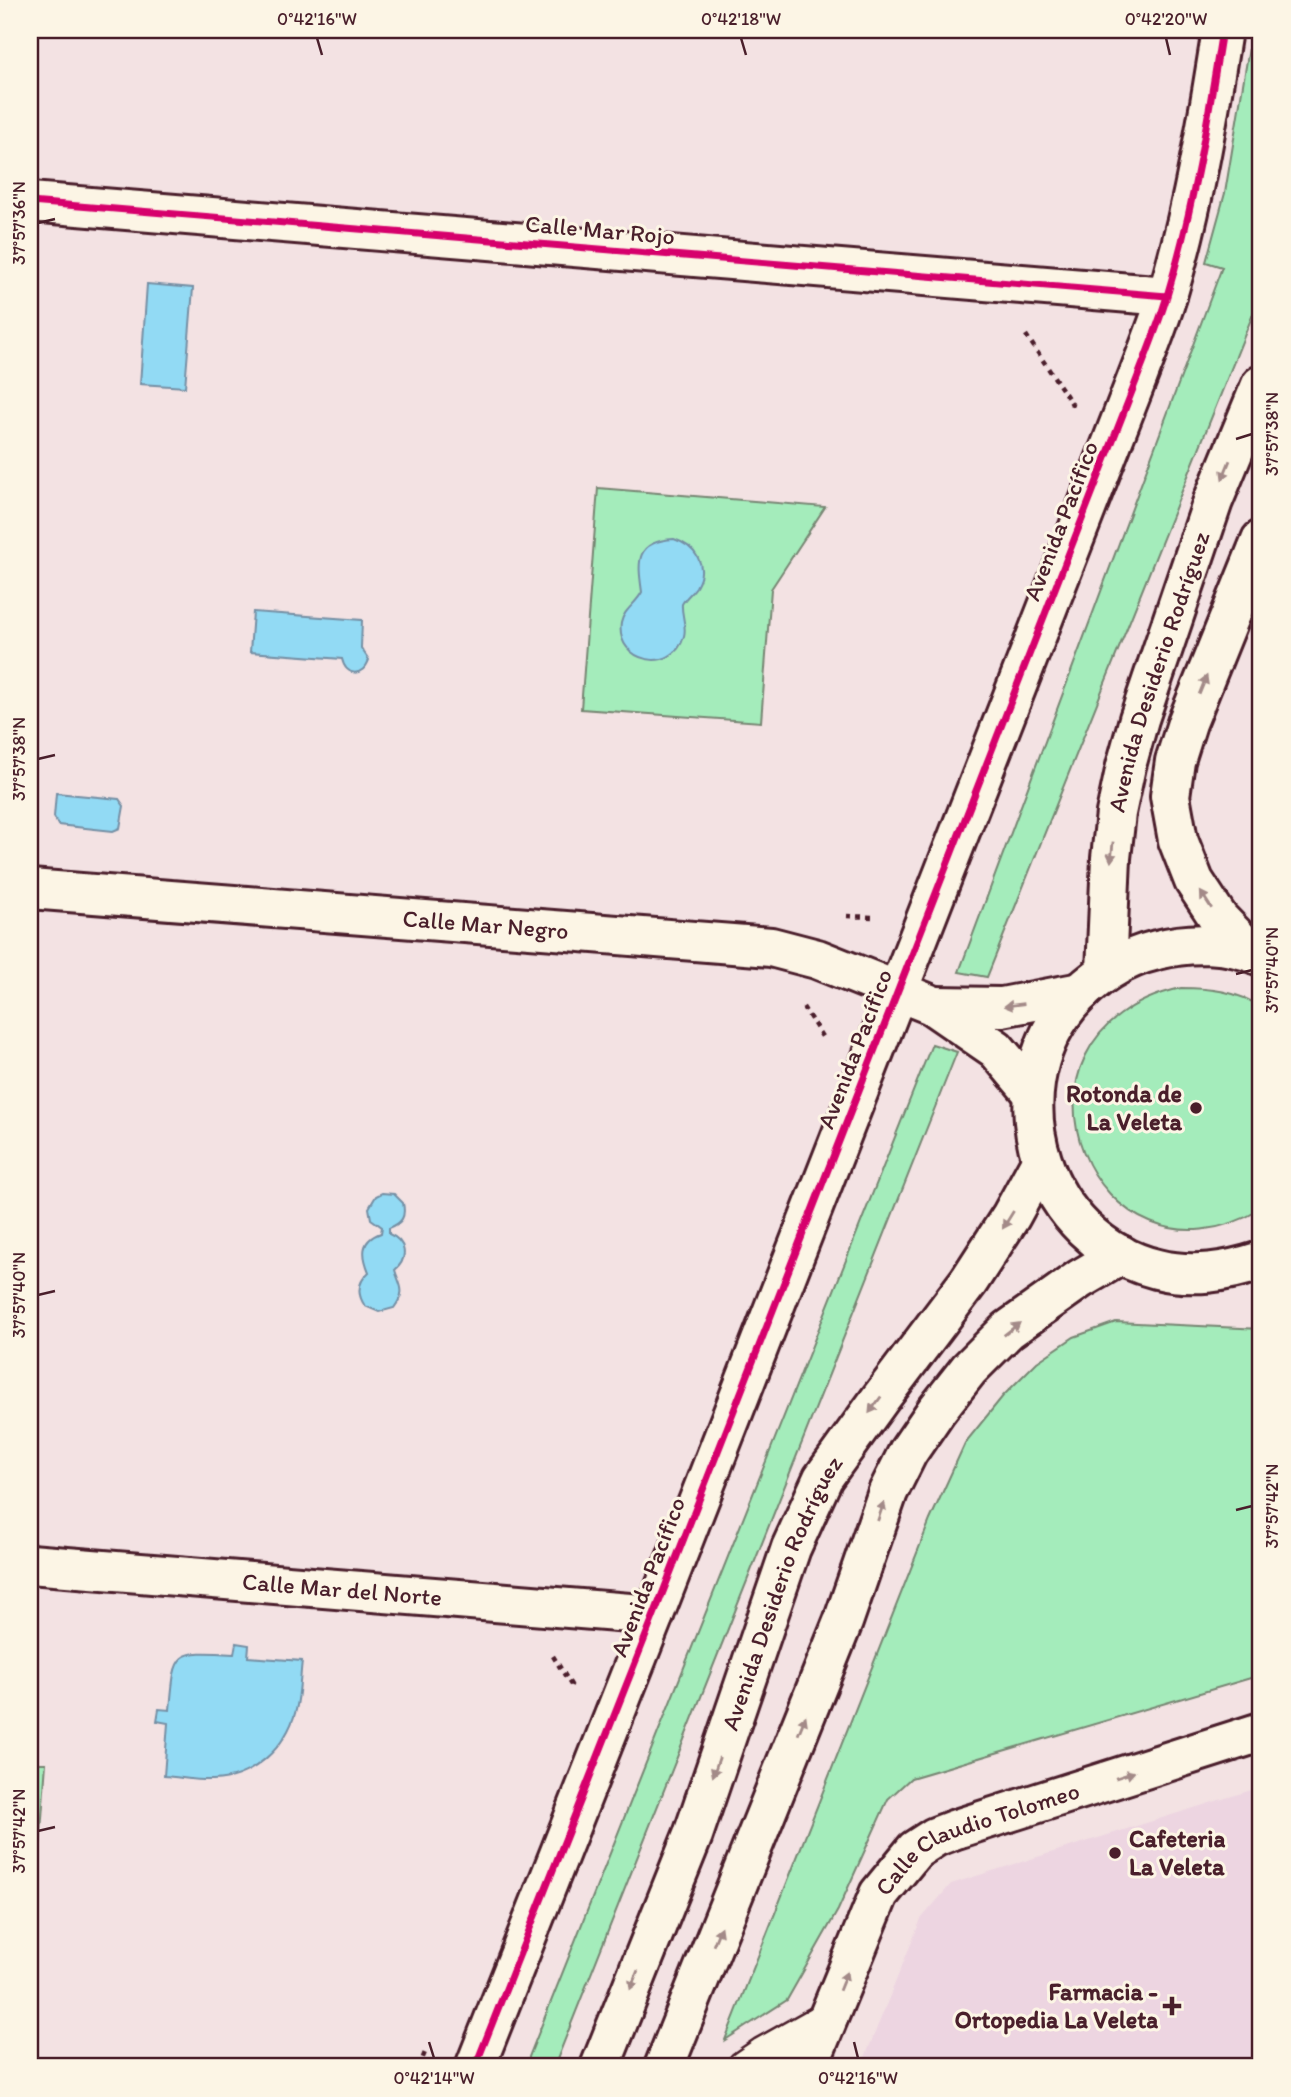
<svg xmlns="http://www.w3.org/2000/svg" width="1291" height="2097" viewBox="0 0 1291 2097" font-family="Itim,sans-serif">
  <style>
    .built { fill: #edd5e1 }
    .green { fill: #a4ecbb; stroke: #778673; stroke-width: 2 }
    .water { fill: #92daf4; stroke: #758fa4; stroke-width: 2 }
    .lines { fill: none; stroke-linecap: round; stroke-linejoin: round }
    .lane-casing { stroke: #4a1f2b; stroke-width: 37 }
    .street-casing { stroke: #4a1f2b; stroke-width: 44 }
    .secondary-casing { stroke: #4a1f2b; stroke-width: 44 }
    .path { stroke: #4a1f2b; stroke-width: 4.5; stroke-dasharray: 5 5; stroke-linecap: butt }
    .lane { stroke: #fcf5e5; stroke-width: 32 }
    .street { stroke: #fcf5e5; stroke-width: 38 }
    .secondary { stroke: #fcf5e5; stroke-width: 38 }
    .cycleway-casing { stroke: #fcf5e5; stroke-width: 11 }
    .cycleway { stroke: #d6006c; stroke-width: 7 }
    .oneway { fill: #a38a88 }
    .ticks { fill: none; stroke: #4a1f2b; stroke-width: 2.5 }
    .poi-dot { fill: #4a1f2b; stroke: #fcf5e5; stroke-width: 2.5 }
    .labels { text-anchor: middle; stroke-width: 6; stroke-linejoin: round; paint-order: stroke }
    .street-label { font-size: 24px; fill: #4a1f2b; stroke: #fcf5e5 }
    .poi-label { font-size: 24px; font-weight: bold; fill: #4a1f2b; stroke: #fcf5e5; text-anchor: end }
    .neatline { fill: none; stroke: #4a1f2b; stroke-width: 2.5 }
    .ticks-label { font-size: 18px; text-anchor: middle; fill: #4a1f2b }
  </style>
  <rect width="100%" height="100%" fill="#f3e2e3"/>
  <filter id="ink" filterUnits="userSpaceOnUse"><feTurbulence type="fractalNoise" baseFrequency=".0143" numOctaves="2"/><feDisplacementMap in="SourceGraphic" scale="14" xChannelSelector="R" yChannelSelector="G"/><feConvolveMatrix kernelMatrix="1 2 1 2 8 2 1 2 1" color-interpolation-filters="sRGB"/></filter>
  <g filter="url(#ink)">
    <path class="built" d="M1261,1787V2067H861L921,1919L951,1884Z"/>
    <path class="green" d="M1252,30H1261V294L987,977L959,972L1222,267L1206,262L1225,193Z
      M598,488L825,507L771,589L761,722L581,709Z
      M1181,988C1210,988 1237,991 1261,1007V1209C1096,1307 980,1034 1181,988Z
      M932,1044L957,1052L554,2067H525Z
      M1116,1322L1261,1329V1675L911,1778L888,1799L838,1910L787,2000L725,2040L930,1520L965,1443L1003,1396L1037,1362L1074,1337Z
      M30,1763H46L30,1982Z"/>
    <path class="water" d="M147,284L193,288L185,387L140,384Z
      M674,539C695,546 709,565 696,587C692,593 686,597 682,604C681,615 687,625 684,636C674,675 615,663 621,623C624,609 636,604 642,592C638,563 634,541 674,539Z
      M253,612L362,620L361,648L369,660C363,677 346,677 342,659L250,652Z
      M56,793L119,799L124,806L120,828L113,831L58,825L54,817Z
      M382,1193L394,1194L403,1203C406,1217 402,1223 389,1228V1234C406,1241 409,1258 395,1270C400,1287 407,1290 394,1308L379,1312L365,1306C356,1293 358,1282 369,1272C362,1255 360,1240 381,1233L382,1227L371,1219L369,1208L376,1196Z
      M236,1643L249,1645L248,1657L302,1661C300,1677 300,1695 296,1710C286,1748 252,1779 213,1780C197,1781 180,1777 164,1776L168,1723L157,1721L159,1709L170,1710C175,1651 174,1650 234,1654Z"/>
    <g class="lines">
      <defs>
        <path id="lane" d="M744,2067L763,2054L829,2017"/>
        <g id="street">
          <path d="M30,202L1167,296"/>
          <path id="s1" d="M30,889L771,947L817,959L932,1005L996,1049L1033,1093"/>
          <path d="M934,1006L1002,1007L1081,992"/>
          <path id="s2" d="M30,1564L654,1615"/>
          <path d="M475,2067L654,1615L1138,376C1148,350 1159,323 1167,296C1193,210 1208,119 1222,30"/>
          <path id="s3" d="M808,2067L879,1894L915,1850L935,1837L956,1829L1261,1732"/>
        </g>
        <g id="secondary">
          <path d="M1250,951L1219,919L1194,881L1178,840L1170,796L1175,761L1187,723L1261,540"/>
          <path d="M1261,956C1229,942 1191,941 1157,950C1123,958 1092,978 1069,1005C995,1096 1042,1241 1157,1269C1193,1278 1227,1272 1261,1261"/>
          <path id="s4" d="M1106,971L1111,858L1116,813L1126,766L1139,719L1213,501L1261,385"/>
          <path id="s5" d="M600,2067L693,1835L791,1548L823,1478L880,1399L969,1281L1011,1216L1041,1161"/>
          <path d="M664,2067L843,1622L888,1492L908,1452L936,1411L969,1369L1008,1330L1080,1279L1121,1255"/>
        </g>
      </defs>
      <use href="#lane" class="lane-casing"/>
      <use href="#street" class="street-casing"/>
      <use href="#secondary" class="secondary-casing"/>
      <path class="path" d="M1026,335L1072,404L1071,407
        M847,916L873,917
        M803,1007L823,1038L822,1041
        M553,1656L571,1685L570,1687
        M419,2067L426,2050"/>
      <use href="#lane" class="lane"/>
      <use href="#street" class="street"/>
      <use href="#secondary" class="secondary"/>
      <defs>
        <path id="cycleway" d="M30,202L1167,296
          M475,2067L654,1615L1138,376C1148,350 1159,323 1167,296C1193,210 1208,119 1222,30"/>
      </defs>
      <use href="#cycleway" class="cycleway-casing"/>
      <use href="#cycleway" class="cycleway"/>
    </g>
    <defs><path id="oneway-solid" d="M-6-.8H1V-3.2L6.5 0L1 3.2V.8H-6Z" transform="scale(1.75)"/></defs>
    <g class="oneway">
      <use href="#oneway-solid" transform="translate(1226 470) rotate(112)"/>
      <use href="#oneway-solid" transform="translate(1203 685) rotate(-68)"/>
      <use href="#oneway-solid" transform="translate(1112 852) rotate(96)"/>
      <use href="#oneway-solid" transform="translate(1206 900) rotate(-123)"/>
      <use href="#oneway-solid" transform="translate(1014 1005) rotate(173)"/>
      <use href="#oneway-solid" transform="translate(1008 1220) rotate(122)"/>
      <use href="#oneway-solid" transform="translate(1012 1329) rotate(-38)"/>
      <use href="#oneway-solid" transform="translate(875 1405) rotate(126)"/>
      <use href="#oneway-solid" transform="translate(881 1511) rotate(-71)"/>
      <use href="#oneway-solid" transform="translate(802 1725) rotate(-68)"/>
      <use href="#oneway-solid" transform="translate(716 1767) rotate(109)"/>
      <use href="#oneway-solid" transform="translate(1125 1775) rotate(-18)"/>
      <use href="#oneway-solid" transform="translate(717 1936) rotate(-68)"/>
      <use href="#oneway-solid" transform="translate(634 1980) rotate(112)"/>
      <use href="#oneway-solid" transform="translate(843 1981) rotate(-68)"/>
    </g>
  </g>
  <path class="ticks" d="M317,38L322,55M741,38L746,55M1166,38L1170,55M38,223L55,219M1236,439L1252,434M38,759L55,755M1236,974L1252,970M38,1295L55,1291M1236,1510L1252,1506M38,1831L55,1827M429,2042L434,2058M854,2042L858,2058"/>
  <g class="poi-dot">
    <circle cx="1196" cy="1108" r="7"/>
    <circle cx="1115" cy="1853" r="7"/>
    <path d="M1168.5 1995.5h7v7h7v7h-7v7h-7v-7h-7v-7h7z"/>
  </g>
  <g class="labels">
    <g class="street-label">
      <text transform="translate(600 230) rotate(5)" y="8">Calle Mar Rojo</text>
      <text transform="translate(1061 521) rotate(-69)" y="8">Avenida Pacífico</text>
      <text dy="8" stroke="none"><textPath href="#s4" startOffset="306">Avenida Desiderio Rodríguez</textPath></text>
      <text dy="8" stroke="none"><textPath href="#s1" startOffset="457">Calle Mar Negro</textPath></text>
      <text transform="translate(855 1049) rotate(-69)" y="8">Avenida Pacífico</text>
      <text transform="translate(648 1577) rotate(-69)" y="8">Avenida Pacífico</text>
      <text dy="8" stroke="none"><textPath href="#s2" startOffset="313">Calle Mar del Norte</textPath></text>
      <text dy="8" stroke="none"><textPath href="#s5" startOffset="508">Avenida Desiderio Rodríguez</textPath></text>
      <text dy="8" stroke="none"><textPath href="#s3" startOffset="304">Calle Claudio Tolomeo</textPath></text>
    </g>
    <g class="poi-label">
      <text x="1182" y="1102">Rotonda de<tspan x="1182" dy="28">La Veleta</tspan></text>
      <text x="1129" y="1847" text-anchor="start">Cafeteria<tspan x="1129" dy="28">La Veleta</tspan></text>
      <text x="1158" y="2000">Farmacia -<tspan x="1158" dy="28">Ortopedia La Veleta</tspan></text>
    </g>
  </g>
  <rect width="1291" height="2097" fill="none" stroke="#fcf5e5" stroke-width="77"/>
  <rect x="38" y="38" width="1214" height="2020" class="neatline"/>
  <g class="ticks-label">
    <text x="317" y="25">0°42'16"W</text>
    <text x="741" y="25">0°42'18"W</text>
    <text x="1166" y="25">0°42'20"W</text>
    <text transform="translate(19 223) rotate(-90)" y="6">37°57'36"N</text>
    <text transform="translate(1272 434) rotate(-90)" y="6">37°57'38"N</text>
    <text transform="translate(19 759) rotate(-90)" y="6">37°57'38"N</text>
    <text transform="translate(1272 970) rotate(-90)" y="6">37°57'40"N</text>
    <text transform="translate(19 1295) rotate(-90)" y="6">37°57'40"N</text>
    <text transform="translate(1272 1506) rotate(-90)" y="6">37°57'42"N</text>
    <text transform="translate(19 1831) rotate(-90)" y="6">37°57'42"N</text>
    <text x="434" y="2084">0°42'14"W</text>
    <text x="858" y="2084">0°42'16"W</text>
  </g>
</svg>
